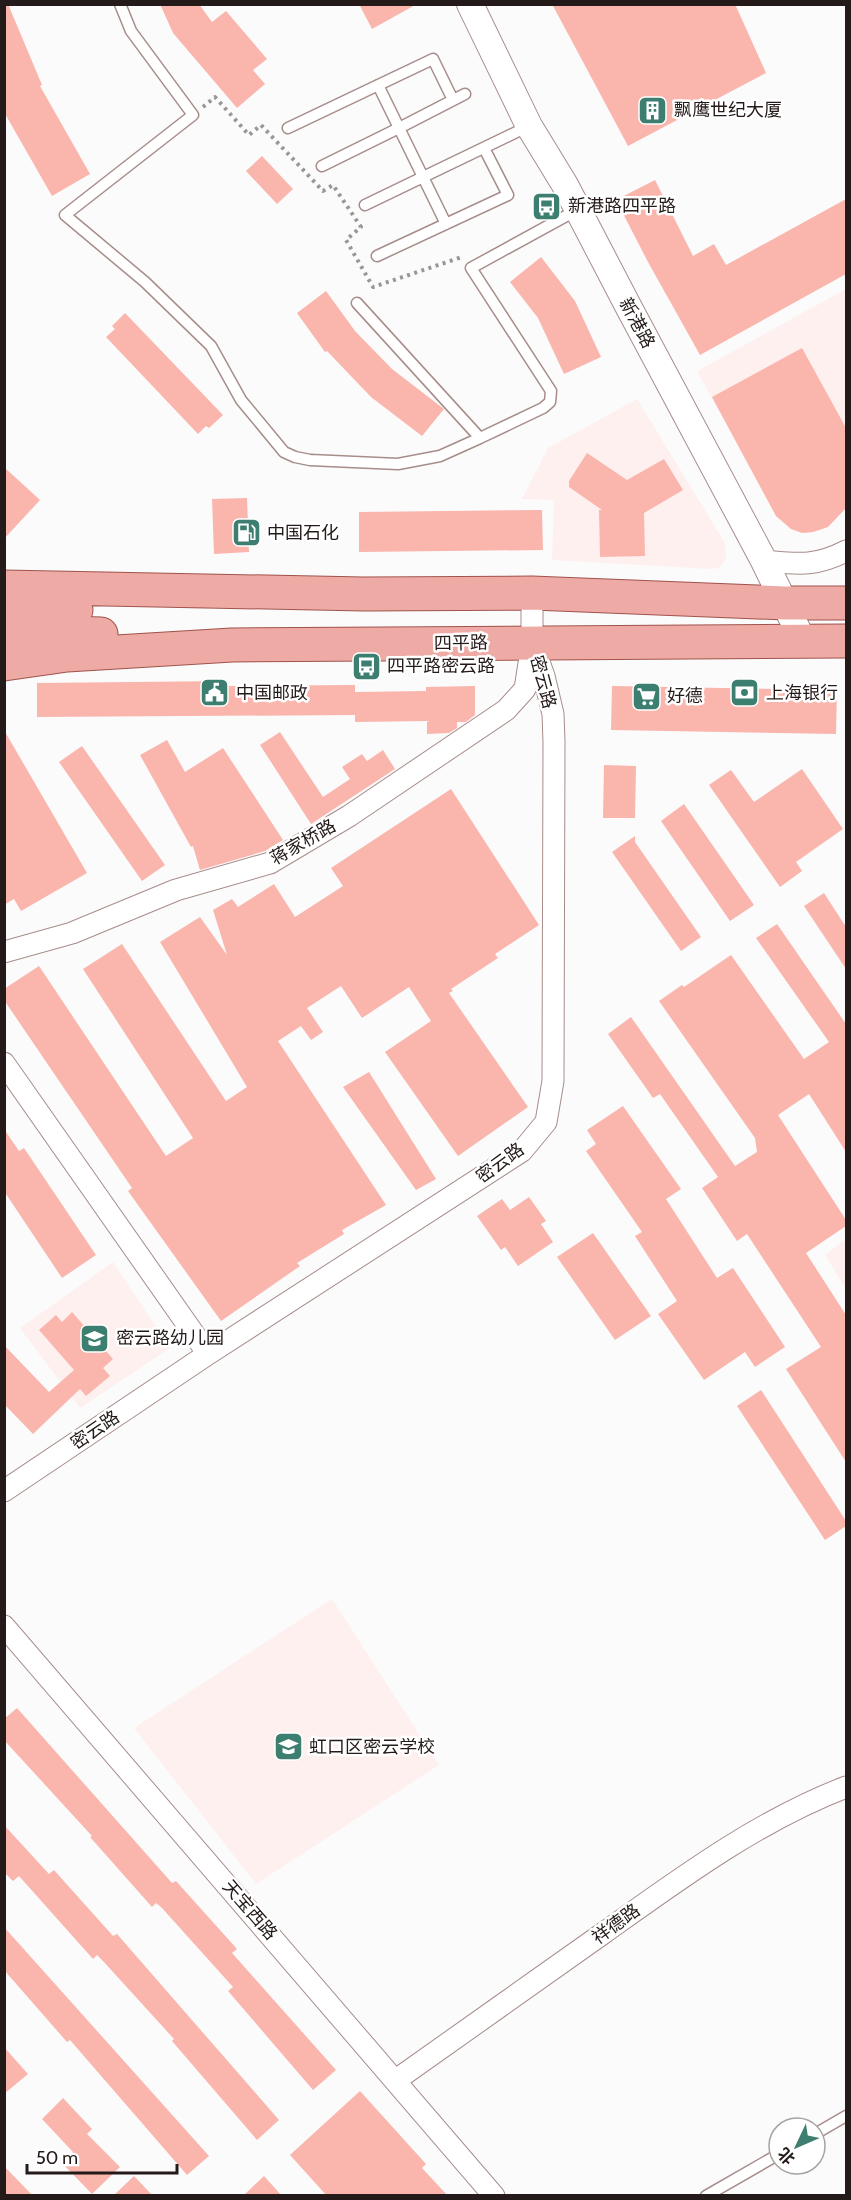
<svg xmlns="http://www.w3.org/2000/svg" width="851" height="2200" viewBox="0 0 851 2200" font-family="Cabin,'Noto Sans SC',sans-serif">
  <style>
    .built { fill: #fef0ee }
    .building { fill: #fab5ad }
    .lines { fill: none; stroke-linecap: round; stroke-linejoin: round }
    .service-casing { stroke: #a68d8a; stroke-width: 13 }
    .minor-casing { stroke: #a68d8a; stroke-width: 23 }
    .tertiary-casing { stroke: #a68d8a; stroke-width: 28 }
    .primary-casing { stroke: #a0534c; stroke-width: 35 }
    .path { stroke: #9a9695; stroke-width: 4; stroke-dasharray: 3 4.5; stroke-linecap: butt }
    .service { stroke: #fff; stroke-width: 10 }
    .minor { stroke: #fff; stroke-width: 21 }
    .tertiary { stroke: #fff; stroke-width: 26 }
    .primary { stroke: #eeaaa4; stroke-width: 33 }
    .labels { text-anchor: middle; stroke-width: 5; stroke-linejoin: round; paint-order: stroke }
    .poi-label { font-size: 18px; fill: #241a19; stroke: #fff; text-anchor: start }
    .street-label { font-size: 18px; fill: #241a19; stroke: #fff }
  </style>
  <rect width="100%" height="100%" fill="#fbfbfb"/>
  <path class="built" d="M846,289V508L828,527L813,532L802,533L791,529L776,516L697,371Z
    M637,399L725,543L726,559L719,568L710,569L552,560L554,500L522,499L548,448Z
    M846,1239V1289L825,1255Z
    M113,1262L170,1348L80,1408L20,1328Z
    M332,1599L439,1765L256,1884L134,1728Z"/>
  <path class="building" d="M4,4H8L42,85L40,86L90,174L52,196L4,112Z
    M160,4H199L212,22L226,11L267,59L253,70L265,84L237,108L173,33Z
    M359,4H417L372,29Z
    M552,4H735L766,73L628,146Z
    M262,156L293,189L277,204L246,171Z
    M655,180L693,256L714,244L726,265L846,199V274L700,355L648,262L616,200Z
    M541,257L575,301L601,357L564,374L538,318L510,282Z
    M326,291L355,331L392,369L444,409L422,436L371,397L327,351L325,352L297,313Z
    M125,313L223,415L209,428L206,426L198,434L106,337L115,329L112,326Z
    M802,348L846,428V508L828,527L813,532L802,533L791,529L776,516L712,397Z
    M587,453L627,480L664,459L683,490L644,513L645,556L600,557L599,510H602L569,487V481Z
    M4,467L40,500L4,539Z
    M247,498L249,552L214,554L212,499Z
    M542,510L543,550L359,552V512Z
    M227,681V686L355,685V692L426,691V687L475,686V715L466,722H457V728L449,733L427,734V722L429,721L355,722V715L37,717V683Z
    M612,686L837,690L836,734L611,730Z
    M4,730L87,873L21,911L14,899L4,905Z
    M280,732L323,797L350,779L342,767L362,754L367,761L383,750L395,769L311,824L260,745Z
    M167,740L185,772L223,748L283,840L265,851L200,870L193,846L191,847L140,755Z
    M82,746L165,865L142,881L59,762Z
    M604,765L636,766L635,818H603Z
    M802,769L843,829L796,862L802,871L780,887L709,785L731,770L754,802Z
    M451,789L539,925L495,954L498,958L451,989L453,991L449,993L528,1107L458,1156L385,1052L431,1021L409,987L362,1018L341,986L307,1008L323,1032L311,1040L301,1026L278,1041L386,1205L342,1230L344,1234L297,1263L300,1266L221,1321L128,1191L132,1188L4,1000V989L39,966L166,1156L193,1138L83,969L122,944L226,1101L247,1087L160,942L200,917L227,955L213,910L232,899L238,907L274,884L295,917L343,886L331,868Z
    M684,804L754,905L730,921L661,821Z
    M635,836V842L701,937L681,951L612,852Z
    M824,893L846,927V969L804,906Z
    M777,924L846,1024V1152L809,1094L778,1115L846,1220V1226L806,1253L846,1315V1462L786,1369L821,1347L747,1234L737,1241L702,1188L718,1177L660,1094L653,1098L608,1034L631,1017L735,1166L757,1152L755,1138L659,1001L682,985L684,987L731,955L804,1059L829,1042L756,938Z
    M369,1072L436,1179L416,1190L343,1087Z
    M623,1106L681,1189L666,1199L717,1278L733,1268L785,1347L755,1367L745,1352L704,1380L658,1314L677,1301L635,1236L642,1232L586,1151L596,1144L587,1130Z
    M4,1129L19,1151L24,1148L96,1255L62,1278L4,1191Z
    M529,1197L546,1221L541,1224L553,1242L518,1266L505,1247L501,1250L477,1216L502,1199L510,1210Z
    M593,1233L651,1316L615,1340L557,1257Z
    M72,1312L113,1359L103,1368L110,1376L86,1396L80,1389L33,1434L4,1404V1345L49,1392L74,1370L39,1330L56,1315L62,1322Z
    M761,1390L846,1521V1526L825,1540L737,1406Z
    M17,1708L172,1883L176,1881L237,1949L232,1953L336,2070L313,2090L228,1991L233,1987L162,1908L156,1903L152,1907L90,1837L92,1836L4,1740V1719Z
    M4,1825L49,1874L54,1870L113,1936L117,1934L279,2120L257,2140L172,2041L174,2039L103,1961L97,1955L93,1959L19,1876L13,1881L4,1872Z
    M4,1927L209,2156L187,2175L70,2040L67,2042L4,1970Z
    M4,2047L28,2074L4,2094Z
    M360,2091L426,2164L422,2168L448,2196H327L290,2155Z
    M63,2098L92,2129L87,2134L120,2167L92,2194L62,2163L73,2152L42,2119Z
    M4,2166L33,2196H4Z
    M134,2176L153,2196H113Z
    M264,2176L282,2196H243Z"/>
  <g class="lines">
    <defs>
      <path id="service" d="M120,4L131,31L193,115L65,215L145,282L211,346L241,400L284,452L295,457L310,460L398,464L440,456L480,438
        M378,85L399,128L465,94
        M288,128L433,59L453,100
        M322,166L399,128L446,224
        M365,205L529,126
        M377,256L508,195L484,148
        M357,303L480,438L543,408L550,402L551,391L471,268L577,210
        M815,2134L846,2116
        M706,2196L779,2154"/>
      <path id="minor" d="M764,561C798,564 815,567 846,551
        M4,952L72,933L176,890L270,863L349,816L506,710L525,689L532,644
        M4,1063L208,1354
        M4,1491L208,1354L522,1151L546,1122L553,1081L554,742L553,714L544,676L532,642V593
        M4,1626L494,2196
        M396,2080C466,2031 535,1981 605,1932C682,1877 758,1821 846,1787"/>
      <path id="tertiary" d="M470,4L529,126L565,185L627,304L764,561L803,641"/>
      <path id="primary" d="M4,587L364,594L532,593L785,603H846
        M4,612L76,610
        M4,637L71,633L101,634
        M4,664L67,655L232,645L846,641"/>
    </defs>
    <use href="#service" class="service-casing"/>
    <use href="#minor" class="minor-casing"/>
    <use href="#tertiary" class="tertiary-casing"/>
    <use href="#primary" class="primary-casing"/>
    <path class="path" d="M203,107L215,97L249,135L261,125L323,191L333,185L361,227L346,240L373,287L462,257"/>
    <use href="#service" class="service"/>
    <use href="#minor" class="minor"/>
    <use href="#tertiary" class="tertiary"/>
    <use href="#primary" class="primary"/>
  </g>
  <defs>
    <symbol id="building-square" viewBox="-11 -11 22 22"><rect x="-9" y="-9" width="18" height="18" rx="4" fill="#3c7e6f" stroke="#fff"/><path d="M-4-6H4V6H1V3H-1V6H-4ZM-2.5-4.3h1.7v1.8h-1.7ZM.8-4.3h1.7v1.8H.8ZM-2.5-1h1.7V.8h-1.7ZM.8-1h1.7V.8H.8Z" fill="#fff"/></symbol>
    <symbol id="bus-square" viewBox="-11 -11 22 22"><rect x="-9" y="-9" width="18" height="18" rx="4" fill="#3c7e6f" stroke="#fff"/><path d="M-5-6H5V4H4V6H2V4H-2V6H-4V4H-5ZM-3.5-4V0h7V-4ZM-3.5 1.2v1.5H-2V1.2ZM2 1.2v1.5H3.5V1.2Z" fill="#fff"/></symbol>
    <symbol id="fuel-square" viewBox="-11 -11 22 22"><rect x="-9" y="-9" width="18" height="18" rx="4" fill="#3c7e6f" stroke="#fff"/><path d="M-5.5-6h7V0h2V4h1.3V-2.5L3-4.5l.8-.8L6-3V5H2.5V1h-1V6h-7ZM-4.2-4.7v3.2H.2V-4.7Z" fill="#fff"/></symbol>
    <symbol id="civic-square" viewBox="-11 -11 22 22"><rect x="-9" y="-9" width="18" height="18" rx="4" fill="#3c7e6f" stroke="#fff"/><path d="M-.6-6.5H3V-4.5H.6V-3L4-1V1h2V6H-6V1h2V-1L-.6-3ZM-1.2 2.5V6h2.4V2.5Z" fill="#fff"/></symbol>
    <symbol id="bank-square" viewBox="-11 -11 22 22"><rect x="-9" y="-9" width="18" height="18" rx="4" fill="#3c7e6f" stroke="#fff"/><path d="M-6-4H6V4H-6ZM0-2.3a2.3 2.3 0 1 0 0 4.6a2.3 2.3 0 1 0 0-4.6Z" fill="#fff"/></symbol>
    <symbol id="supermarket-square" viewBox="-11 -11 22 22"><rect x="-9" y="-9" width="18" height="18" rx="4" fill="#3c7e6f" stroke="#fff"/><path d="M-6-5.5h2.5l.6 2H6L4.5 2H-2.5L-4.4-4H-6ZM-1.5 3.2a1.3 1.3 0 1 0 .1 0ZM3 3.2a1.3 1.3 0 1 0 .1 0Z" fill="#fff"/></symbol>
    <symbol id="school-square" viewBox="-11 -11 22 22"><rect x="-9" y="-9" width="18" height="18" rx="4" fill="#3c7e6f" stroke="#fff"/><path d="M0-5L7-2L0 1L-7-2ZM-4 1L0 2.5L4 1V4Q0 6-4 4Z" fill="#fff"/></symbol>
  </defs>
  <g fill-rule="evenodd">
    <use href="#building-square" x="636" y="94" width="33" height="33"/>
    <use href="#bus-square" x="530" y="190" width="33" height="33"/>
    <use href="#fuel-square" x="230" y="516" width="33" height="33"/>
    <use href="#bus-square" x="350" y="650" width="33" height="33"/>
    <use href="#civic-square" x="198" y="676" width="33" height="33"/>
    <use href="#bank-square" x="728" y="676" width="33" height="33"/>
    <use href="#supermarket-square" x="630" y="680" width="33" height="33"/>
    <use href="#school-square" x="78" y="1322" width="33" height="33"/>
    <use href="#school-square" x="272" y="1730" width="33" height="33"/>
  </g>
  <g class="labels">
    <g class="poi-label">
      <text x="674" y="116">飘鹰世纪大厦</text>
      <text x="568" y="212">新港路四平路</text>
      <text x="267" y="539">中国石化</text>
      <text x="387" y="672">四平路密云路</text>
      <text x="236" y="699">中国邮政</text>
      <text x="766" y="699">上海银行</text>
      <text x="667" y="702">好德</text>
      <text x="116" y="1344">密云路幼儿园</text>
      <text x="309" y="1753">虹口区密云学校</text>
    </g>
    <g class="street-label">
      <text transform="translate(637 323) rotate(62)" y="6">新港路</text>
      <text transform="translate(461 643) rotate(-1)" y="6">四平路</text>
      <text transform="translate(543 682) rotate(75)" y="6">密云路</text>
      <text transform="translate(303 842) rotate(-30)" y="6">蒋家桥路</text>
      <text transform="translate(500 1163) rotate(-36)" y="6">密云路</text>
      <text transform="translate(95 1430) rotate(-34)" y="6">密云路</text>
      <text transform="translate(250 1910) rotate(49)" y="6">天宝西路</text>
      <text transform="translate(616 1924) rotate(-36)" y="6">祥德路</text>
    </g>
  </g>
  <rect width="851" height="2200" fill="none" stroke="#241a19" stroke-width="12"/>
  <g transform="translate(797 2146) rotate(226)"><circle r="28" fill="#ffffff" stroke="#a7a3a3" stroke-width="1.5"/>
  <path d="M0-4.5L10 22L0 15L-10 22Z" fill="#3c7e6f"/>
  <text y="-9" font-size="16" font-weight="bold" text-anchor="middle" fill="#241a19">北</text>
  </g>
  <path d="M27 2164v9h150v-9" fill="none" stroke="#241a19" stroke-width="3"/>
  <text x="36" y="2164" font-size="18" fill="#241a19" stroke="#ffffff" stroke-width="4.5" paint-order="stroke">50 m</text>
</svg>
